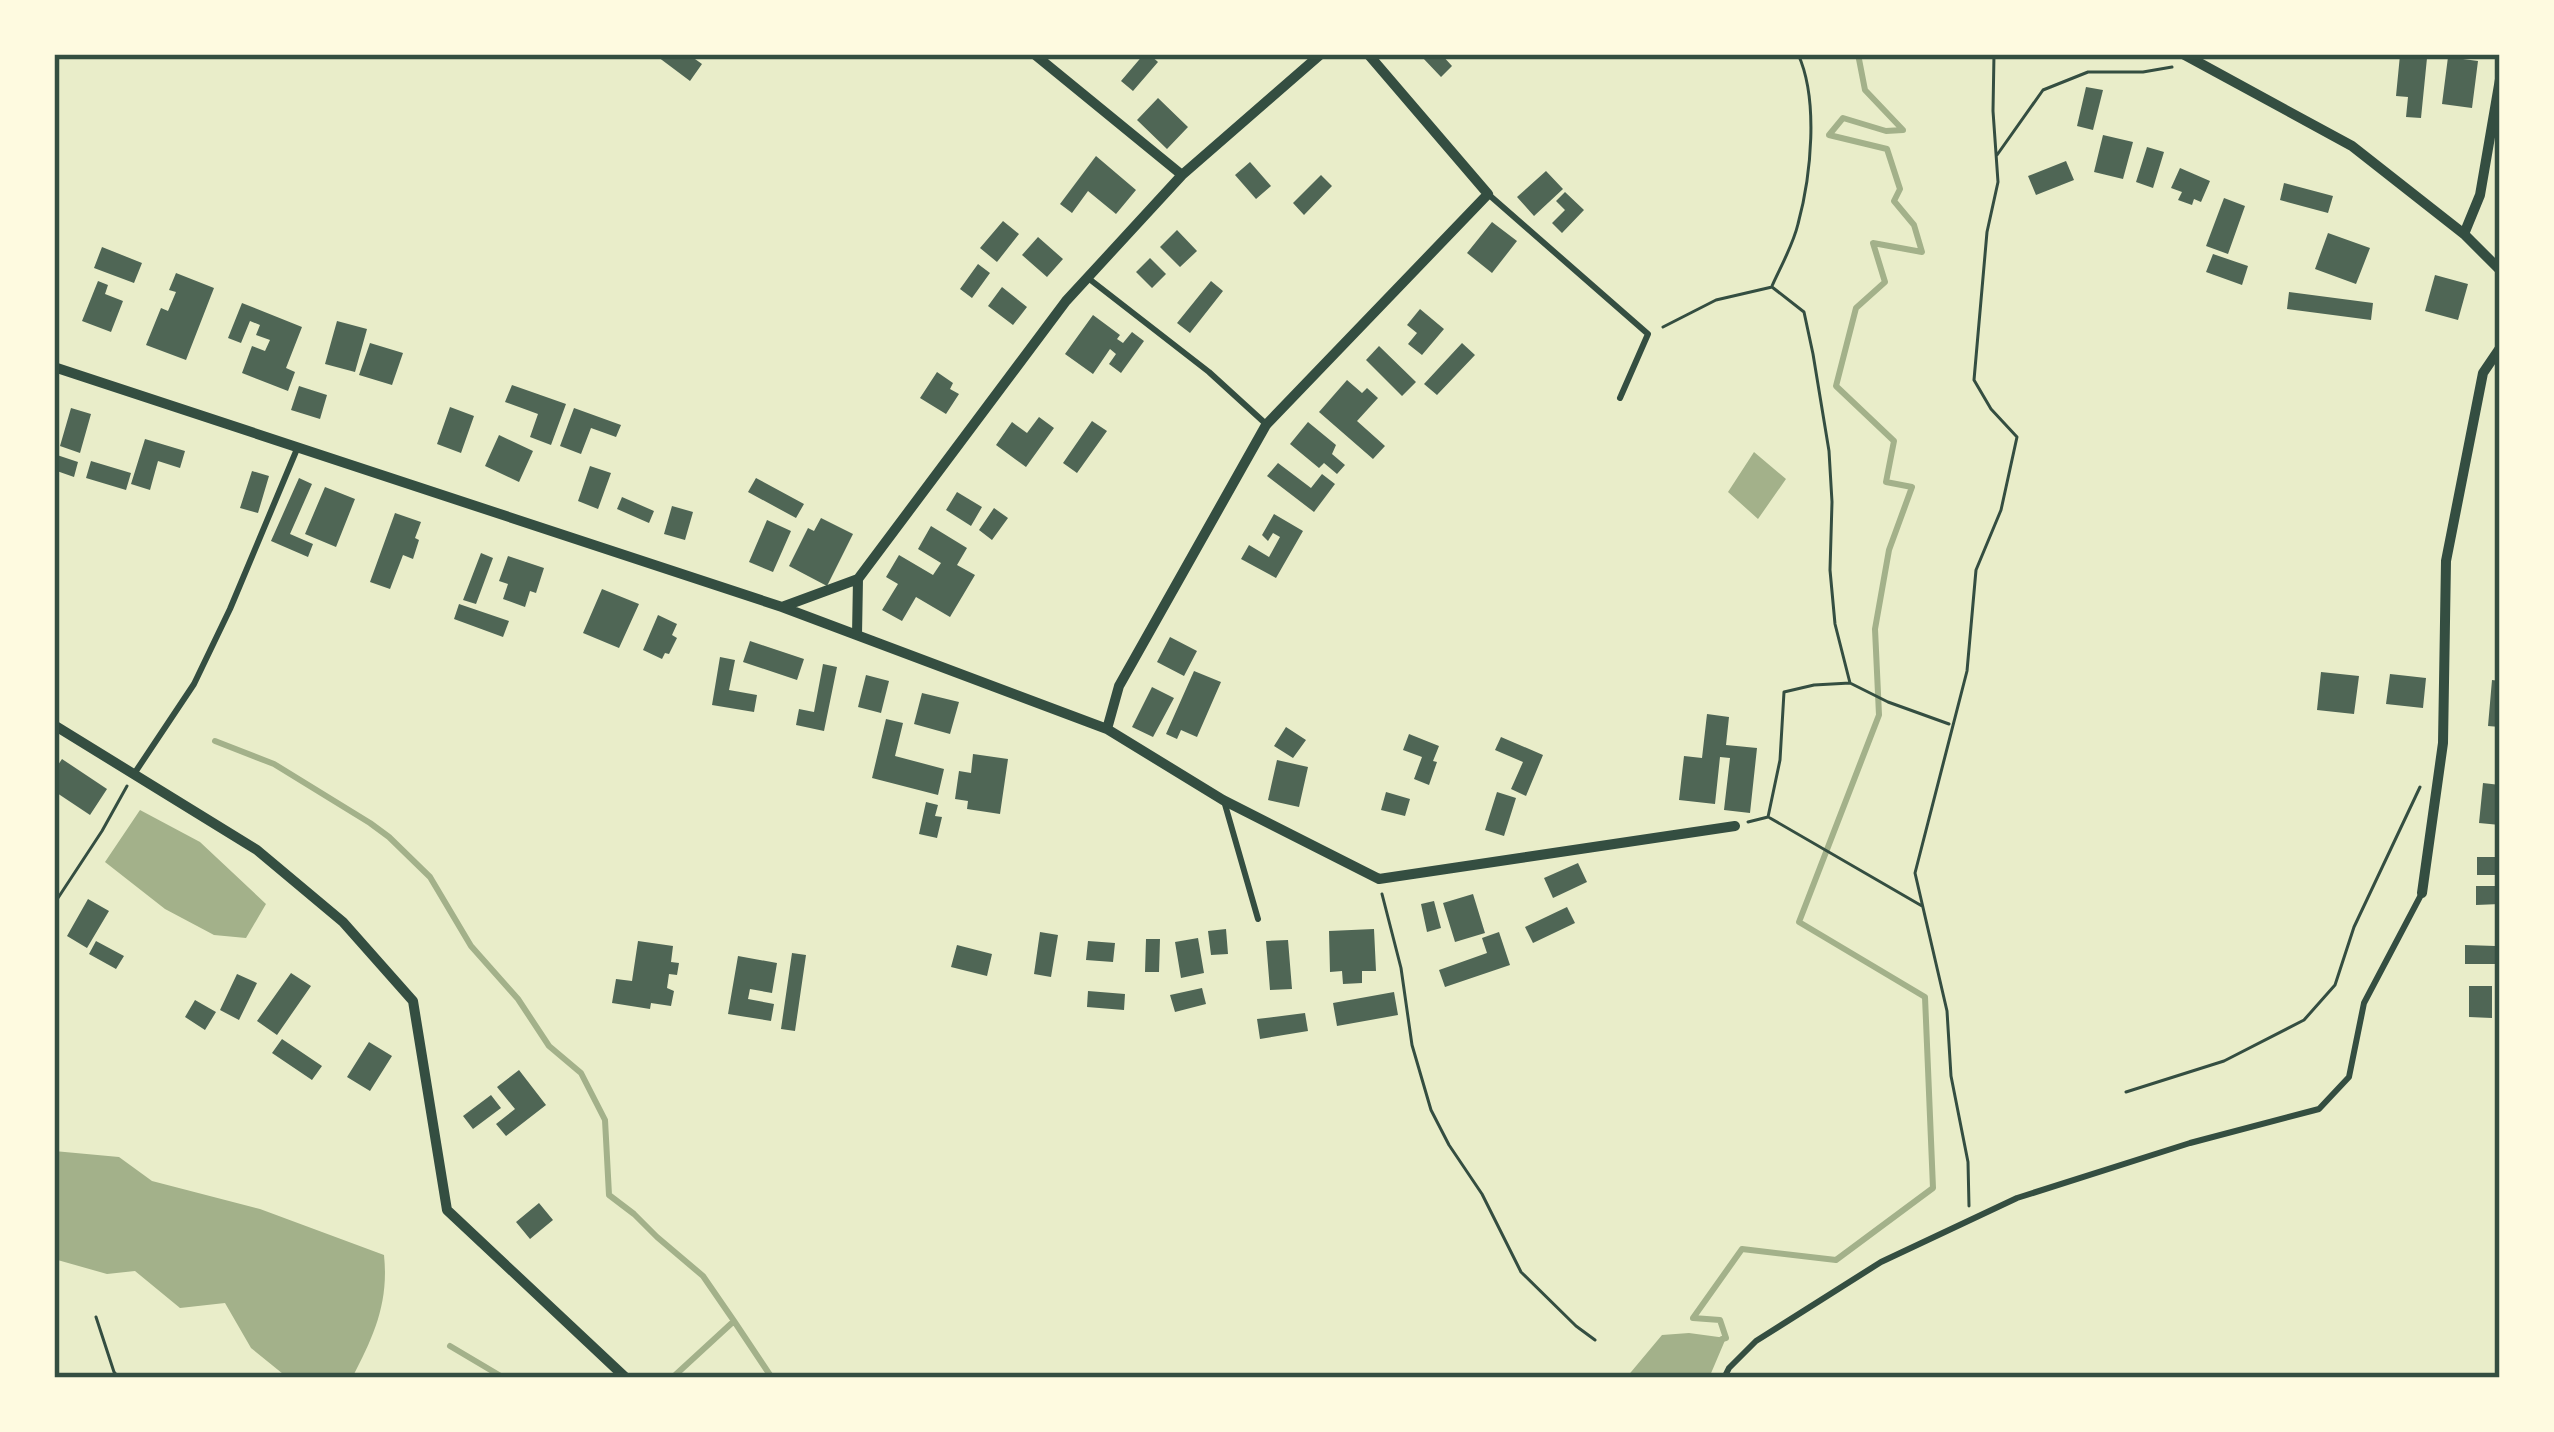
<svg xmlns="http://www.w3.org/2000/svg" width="2554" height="1432" viewBox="0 0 2554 1432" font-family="Montserrat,sans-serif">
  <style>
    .water { fill: #a3b18a }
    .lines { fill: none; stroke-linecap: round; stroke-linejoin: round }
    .stream { stroke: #a3b18a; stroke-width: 6 }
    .building { fill: #4f6655 }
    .path { stroke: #344e41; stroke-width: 3 }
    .service { stroke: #344e41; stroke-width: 6 }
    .minor { stroke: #344e41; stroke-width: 10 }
    .neatline { fill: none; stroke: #344e41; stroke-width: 4.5 }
  </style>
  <rect width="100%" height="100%" fill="#e9edc9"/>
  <path class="water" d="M1754,452L1786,479L1758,519L1728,492Z
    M140,810L200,842L266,904L246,938L214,935L165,909L105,862Z
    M54,1151L119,1157L152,1181L260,1209L384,1255C389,1303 374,1336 352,1378H288L251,1348L225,1303L180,1308L135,1271L107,1274L54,1259Z
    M1689,1333L1726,1338L1709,1378H1626L1662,1335Z"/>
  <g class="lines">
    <path class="stream" d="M215,741L274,764L370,823L389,837L430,877L471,946L518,999L549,1046L581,1073L605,1120L609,1195L634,1214L657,1237L703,1276L734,1321
      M1722,1339L1726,1338L1720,1320L1693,1318L1742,1249L1836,1260L1933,1188L1925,997L1799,922L1879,715L1875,629L1889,550L1912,487L1886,482L1894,441L1836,386L1856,308L1885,282L1873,243L1922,252L1914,225L1894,201L1900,189L1887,149L1829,135L1843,118L1886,131L1903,130L1865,90L1858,54
      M450,1346L504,1378
      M672,1378L734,1321L772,1378"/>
  </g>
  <path class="building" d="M660,54H688L702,64L690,81L658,57Z
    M1144,54H1149L1158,62L1133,91L1121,81Z
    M1426,54H1441L1452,66L1441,77L1422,57Z
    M2400,55L2427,58L2421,118L2406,117L2408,97L2396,96Z
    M2448,57L2478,61L2472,108L2442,104Z
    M2086,87L2103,90L2093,130L2077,126Z
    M1158,98L1188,127L1167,149L1137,120Z
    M2103,135L2133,142L2123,179L2094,172Z
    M2147,147L2164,152L2153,188L2136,182Z
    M1096,156L1136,190L1116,214L1088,191L1072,213L1060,204Z
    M2066,161L2074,180L2036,195L2028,176Z
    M1250,162L1271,186L1256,199L1235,175Z
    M2180,168L2210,181L2201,202L2194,199L2192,205L2178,200L2182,192L2171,188Z
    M1546,171L1563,189L1534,216L1517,197Z
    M1321,175L1332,186L1304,215L1293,203Z
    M2284,183L2333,196L2328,213L2280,200Z
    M1565,192L1584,210L1562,233L1552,223L1565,210L1556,201Z
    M2224,198L2245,206L2228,254L2206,246Z
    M1003,221L1019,234L997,262L980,248Z
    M1492,222L1517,241L1492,273L1467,253Z
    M1177,230L1197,251L1180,267L1160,247Z
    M2328,233L2370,248L2356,284L2315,269Z
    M1038,237L1063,259L1047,277L1022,255Z
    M102,247L142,263L134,283L94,268Z
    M2213,254L2248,266L2242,285L2206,272Z
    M1150,258L1166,274L1152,288L1136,272Z
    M978,264L990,273L972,298L960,289Z
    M176,273L214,288L186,360L146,345L161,308L168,311L176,292L169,290Z
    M2435,275L2468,284L2458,320L2425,311Z
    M98,281L108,285L105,294L123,301L111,332L82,321Z
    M1211,281L1223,291L1190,333L1177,323Z
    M1002,287L1027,307L1013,325L988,306Z
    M2289,292L2373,303L2371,320L2287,309Z
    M242,303L302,327L286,368L295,372L288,391L242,373L252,346L265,351L270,340L256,335L260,325L250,321L241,343L228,338Z
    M1420,309L1444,329L1422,355L1408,344L1417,333L1407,325Z
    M1093,315L1120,335L1117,339L1123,343L1132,332L1144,341L1121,373L1109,364L1116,354L1110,349L1093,374L1065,354Z
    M337,321L367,329L355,372L325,364Z
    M370,343L403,353L392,385L359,375Z
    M1462,343L1475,355L1437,395L1424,384Z
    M1379,346L1416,382L1402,396L1366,360Z
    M937,372L953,383L950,389L959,394L946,414L920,398Z
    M1347,380L1362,393L1367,388L1378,398L1357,421L1385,446L1373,459L1319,412Z
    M512,385L566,404L551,445L530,437L538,414L505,402Z
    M299,386L327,395L320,419L291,410Z
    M450,407L474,416L461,453L437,444Z
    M71,408L91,414L80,453L60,446Z
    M574,408L621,425L616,437L591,428L581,454L560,446Z
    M1039,417L1054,428L1026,467L996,445L1012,422L1027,433Z
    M1092,421L1107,431L1077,473L1063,463Z
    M1308,422L1336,445L1332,454L1345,465L1337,474L1324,463L1319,468L1290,444Z
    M499,435L533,451L519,482L485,466Z
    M145,439L185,451L180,468L158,461L150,490L131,484Z
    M54,454L78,462L74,477L54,470Z
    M91,461L131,473L126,490L86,478Z
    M1278,463L1311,488L1322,474L1335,484L1314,512L1267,476Z
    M590,466L611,473L598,509L578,501Z
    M252,471L269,476L258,513L240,508Z
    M299,478L312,484L290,534L313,544L308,557L271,541Z
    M756,478L804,504L796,518L748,492Z
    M325,487L355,499L336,547L305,534Z
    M957,492L982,507L971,526L946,510Z
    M622,497L654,511L649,523L617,509Z
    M672,506L693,512L685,540L664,534Z
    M994,508L1008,518L992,540L979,530Z
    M395,513L421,522L415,538L419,540L413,559L403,555L390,589L370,582Z
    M1274,514L1303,531L1276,578L1241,559L1249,545L1269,557L1280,537L1273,533L1268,541L1262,535Z
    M821,518L853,534L827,586L789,566L808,528L814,531Z
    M767,520L791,531L773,572L749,562Z
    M931,526L967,548L957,565L975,575L950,617L916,597L902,621L882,610L898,584L886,577L899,555L933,575L941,563L918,549Z
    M481,553L493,558L476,604L463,600Z
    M508,556L544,568L536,593L530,591L525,607L503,599L508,584L499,581Z
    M602,589L639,604L619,648L583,633Z
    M459,604L509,621L503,637L454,619Z
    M658,615L677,624L672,635L677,638L669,654L665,653L662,659L643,650Z
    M1170,637L1197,651L1184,676L1157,662Z
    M750,641L804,659L797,680L743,662Z
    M720,657L735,660L729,690L757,695L754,712L712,705Z
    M823,664L837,667L824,731L796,725L799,709L814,712Z
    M1194,671L1221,682L1197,737L1181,730L1177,739L1166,734Z
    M2321,672L2359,676L2354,714L2317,710Z
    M2390,674L2426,678L2423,708L2386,704Z
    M866,675L889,681L881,713L858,707Z
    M2492,680L2500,681V727L2488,726Z
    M1152,687L1174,698L1153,737L1132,727Z
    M922,693L959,702L950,734L914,724Z
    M1707,714L1729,717L1726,745L1757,748L1750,813L1724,810L1730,758L1720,757L1715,804L1679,800L1684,756L1702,758Z
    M886,719L903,723L895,756L944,769L938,795L872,778Z
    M1286,727L1306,740L1293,758L1274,746Z
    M1409,734L1439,746L1433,761L1437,762L1429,785L1414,779L1422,757L1403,750Z
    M1501,737L1543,755L1526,796L1511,789L1523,762L1495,750Z
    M973,754L1008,759L1000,814L967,809L968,801L955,799L959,771L971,773Z
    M62,759L107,789L90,815L54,791V771Z
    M1277,760L1308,767L1299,807L1268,800Z
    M2483,783L2500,785V825L2479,823Z
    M1386,792L1410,799L1405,816L1381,810Z
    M1497,792L1516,798L1504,836L1485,830Z
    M926,802L938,805L935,816L942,817L937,838L919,834Z
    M2477,857H2500V875H2477Z
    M1578,863L1587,882L1553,898L1544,878Z
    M2476,886H2500V904L2476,905Z
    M1473,894L1485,933L1455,942L1443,903Z
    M88,899L109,911L87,948L67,936Z
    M1434,901L1441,928L1427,932L1421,904Z
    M1567,907L1575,923L1533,943L1525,927Z
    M1226,929L1228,954L1211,955L1208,931Z
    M1374,929L1376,971H1362V983L1343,984L1342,971L1330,972L1329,931Z
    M1040,932L1058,935L1051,977L1034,974Z
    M1499,932L1510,965L1445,987L1439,970L1487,953L1482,938Z
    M1198,938L1204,973L1181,978L1175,942Z
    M1146,939H1160L1159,972H1145Z
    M1288,940L1292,989L1270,990L1266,941Z
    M96,941L124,956L116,969L89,954Z
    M638,941L673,946L671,962L679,963L677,975L669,974L667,988L674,991L671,1006L651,1003L650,1009L612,1003L616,979L632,981Z
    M1088,941L1115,943L1113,962L1086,960Z
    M957,945L992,954L987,976L951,967Z
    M2465,945L2495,946V964H2465Z
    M792,953L806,955L795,1031L781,1029Z
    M738,956L777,963L772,993L750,989L748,999L774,1004L771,1021L728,1014Z
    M291,973L311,986L277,1035L257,1021Z
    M237,974L257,983L239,1020L220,1010Z
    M2469,986H2492V1018L2469,1017Z
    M1202,988L1206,1004L1175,1012L1170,995Z
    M1088,991L1125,994L1124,1010L1087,1007Z
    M1394,992L1398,1015L1337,1026L1333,1003Z
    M195,1000L216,1012L205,1030L185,1017Z
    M1305,1013L1308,1031L1260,1039L1257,1019Z
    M282,1039L322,1066L312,1080L272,1053Z
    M369,1042L392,1056L370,1091L347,1077Z
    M519,1070L546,1105L506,1136L496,1124L515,1109L497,1087Z
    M491,1095L501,1108L473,1129L463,1116Z
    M539,1203L553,1220L530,1239L516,1222Z"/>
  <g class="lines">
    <path class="path" d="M1997,155L2043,90L2088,72H2143L2172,67
      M1772,286C1781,266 1793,245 1798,224C1811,176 1819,100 1798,54
      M1663,327L1716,300L1772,287L1804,312L1813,354L1829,451L1832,502L1830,570L1835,624L1850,683
      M1770,818L1922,906
      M1748,822L1768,817L1780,760L1784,692L1814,685L1850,683L1888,702L1949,724
      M1382,894L1401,968L1412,1045L1431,1110L1449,1145L1482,1194L1521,1272L1576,1326L1595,1340
      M54,904L102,831L127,786
      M2126,1092L2224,1061L2304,1020L2335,985L2354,927L2420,787
      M54,1098L57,1100
      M1969,1206L1968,1162L1951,1076L1947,1011L1915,873L1967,671L1976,570L2001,510L2017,437L1991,409L1974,380L1987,232L1998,182L1993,111L1994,54
      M96,1317L114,1372L119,1378"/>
    <path class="service" d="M1488,194L1648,334L1620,398
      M1088,278L1209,372L1266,424
      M134,774L194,684L230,609L297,449
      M1224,801L1258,919
      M1724,1378L1729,1368L1756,1341L1881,1262L2017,1198L2190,1143L2319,1109L2349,1077L2364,1003L2422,893"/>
    <path class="minor" d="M1034,54L1182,175
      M2183,54L2352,146L2464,234L2500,270
      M2464,234L2480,195L2500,79
      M54,367L782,607L1107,729L1223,800L1379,879L1735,826
      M782,607L858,579L1066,301L1182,175L1321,54
      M857,635L858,579
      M54,725L257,850L343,922L413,1001L447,1210L626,1378
      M1107,729L1119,686L1266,425L1488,194L1368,54
      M2422,893L2443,743L2446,561L2483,373L2500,348"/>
  </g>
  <rect width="2554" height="1432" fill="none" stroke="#fefae0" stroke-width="114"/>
  <rect x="57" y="57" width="2440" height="1318" class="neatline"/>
</svg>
